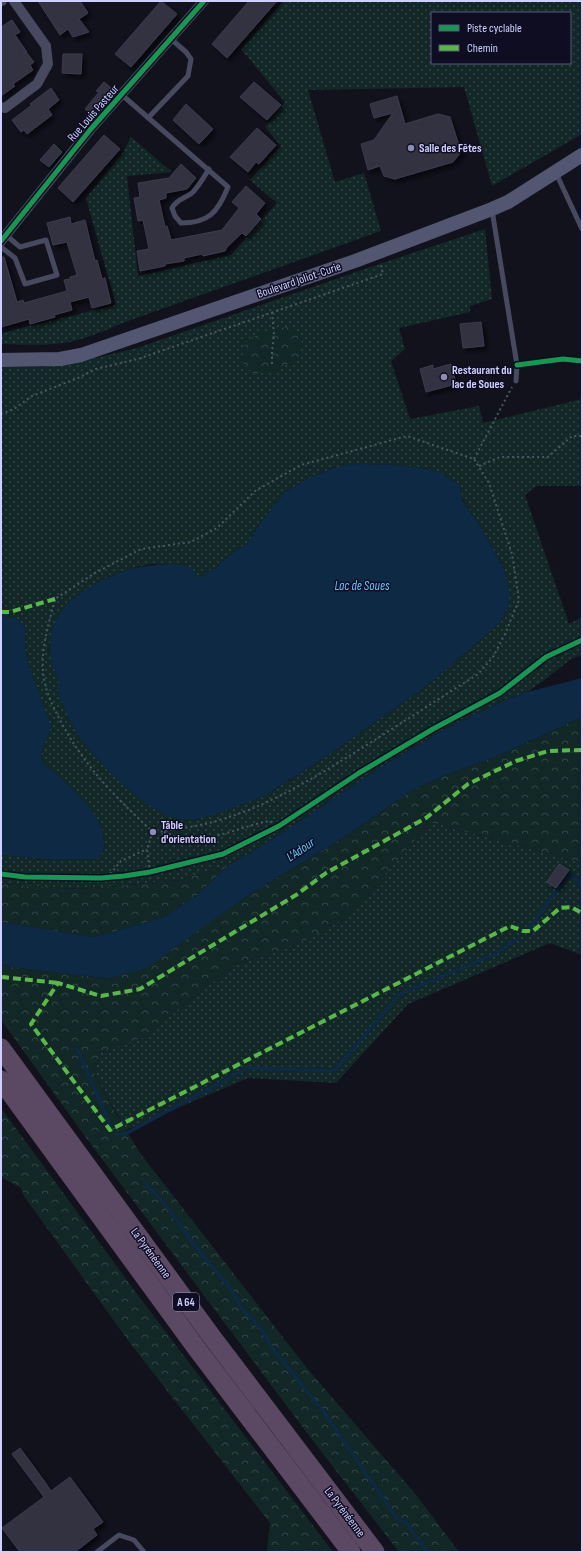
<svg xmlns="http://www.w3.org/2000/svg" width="583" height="1553" viewBox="0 0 583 1553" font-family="'Sofia Sans Condensed',sans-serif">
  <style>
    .grass { fill: url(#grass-dots); fill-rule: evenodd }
    .forest { fill: url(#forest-crowns) }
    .water { fill: #0d2943 }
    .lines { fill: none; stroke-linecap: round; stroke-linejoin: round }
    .stream { stroke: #0d2943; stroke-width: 3.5 }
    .building { fill: #303040; stroke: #3d3c51; filter: url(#shadow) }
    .path { stroke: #475963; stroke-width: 2; stroke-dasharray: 2 3; stroke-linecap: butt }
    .service { stroke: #47495e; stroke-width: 5 }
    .minor { stroke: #47495e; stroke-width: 10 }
    .secondary { stroke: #535671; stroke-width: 14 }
    .motorway { stroke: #5b4963; stroke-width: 19 }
    .quiet { stroke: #58b947; stroke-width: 4; stroke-dasharray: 8 4; stroke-linecap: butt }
    .cycleway-casing { stroke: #0e0d22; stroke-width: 8 }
    .cycleway { stroke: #139951; stroke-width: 5 }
    .poi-dot { fill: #8c8eb0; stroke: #0e0d22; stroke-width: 1.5 }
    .labels { text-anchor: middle; stroke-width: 3; stroke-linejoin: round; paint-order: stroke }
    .shield { fill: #0e0d22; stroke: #9496bd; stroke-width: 1 }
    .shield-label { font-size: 11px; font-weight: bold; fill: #ced0ff }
    .street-label { font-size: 12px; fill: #ced0ff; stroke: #0e0d22 }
    .poi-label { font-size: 12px; font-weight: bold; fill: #ced0ff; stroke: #0e0d22; text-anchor: start }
    .water-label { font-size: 13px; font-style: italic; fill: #5dcaff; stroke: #0e0d22 }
  </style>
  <defs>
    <pattern id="grass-dots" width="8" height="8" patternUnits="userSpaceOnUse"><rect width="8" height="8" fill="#112826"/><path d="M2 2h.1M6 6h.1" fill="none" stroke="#324647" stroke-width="1.8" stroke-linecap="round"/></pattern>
    <pattern id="forest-crowns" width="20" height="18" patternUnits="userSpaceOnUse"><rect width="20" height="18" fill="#112826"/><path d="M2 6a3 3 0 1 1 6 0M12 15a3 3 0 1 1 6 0" fill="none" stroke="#324647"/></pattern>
    <filter id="shadow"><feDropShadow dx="3.5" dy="3.5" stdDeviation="2" flood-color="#0009"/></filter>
  </defs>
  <rect width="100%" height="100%" fill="#12121d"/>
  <path class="grass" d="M284,1H582V134L492,186L464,87L308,90L335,182L364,173L381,231L125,322C112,327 100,333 87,337C60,347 30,345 1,344V333L116,305L86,198L122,154L131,137L172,172L127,176L138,276L231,255L277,203L250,180L281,146L265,127L285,102L241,49ZM432,13H570V63H432Z
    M485,229L492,299L470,306V312L399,328L405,349L391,361L410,419L479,406L483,423L582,399V486H536L525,495L569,624L582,617V655L571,659L547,678L527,692L505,700L447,728L391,761L263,845L229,865L180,880L127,885L78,889L1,884V855L54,860L97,859C103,855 105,848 104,841C104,819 75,792 60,777C55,773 47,768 44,763C36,751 49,740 50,728C50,722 45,714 43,708C34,681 22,657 26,628L16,618L1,617V367H42L82,361L137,348L382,263ZM361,464C387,465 414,464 438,472C446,475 452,481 460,484L462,499L479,524L504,569L507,607L498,625L441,674L417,693L327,756L274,790L261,797L202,817L181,819L157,810L136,795L99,761L79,735L58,690V679L49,649L57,618L106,578L136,567L152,564L185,566L194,571L199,577H202L208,571L217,568L220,563L239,548L247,544L261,522L284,493L303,481L328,470Z
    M430,822L582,863V955L550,943L408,1004L336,1083L248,1078L126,1130L94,1073L101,1052L142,1038L235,965L302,942L367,896Z"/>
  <path class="forest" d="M290,327L302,339L299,358L275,371L254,374L241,361L245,342C261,332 271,328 290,327Z
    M582,717V863L430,822L367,896L342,920L302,942L235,965L142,1038L101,1052L94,1073L115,1112L140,1153L306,1367L417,1496L459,1552H399L307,1433L87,1139L1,1020V964L16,968L105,978L244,898L346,836L414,789L446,775L496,757Z
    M229,865L197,895L162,918L129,928L94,937L1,922V884L78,889L127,885L180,880Z
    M1,1108L140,1298L333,1552H267L270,1523L130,1343L24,1196L21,1188L1,1177Z"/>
  <path class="water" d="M361,464C387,465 414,464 438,472C446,475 452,481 460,484L462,500L479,524L504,569L507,580L510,596L508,607L498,625L441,674L417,693L327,756L269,793L261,797C240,805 200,823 179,819C143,812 84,751 69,719C65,710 60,700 58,691C57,686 59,680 57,676C56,672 53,669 52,665C48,650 50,631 57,618C71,593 106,577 131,569C143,565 181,561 191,568C194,570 196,574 199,577H202L208,571L217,568L220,563L239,548L247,544L261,522L284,493L303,481L328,470L344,465Z
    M1,617L16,618L26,628C22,657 34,679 43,705C45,711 49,718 50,725C52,738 35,750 44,763C47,768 53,771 58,775C74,791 104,817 104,841C105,848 103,855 97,859L54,860L1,855Z
    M582,678V717L496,757L446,775L414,789L346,836L244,898L145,969L113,977L105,978L16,968L1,964V922L94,937L162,918L197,895L229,865L263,845L391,761L447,728L505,700L527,692Z"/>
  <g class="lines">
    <path class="stream" d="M530,927L570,874L582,885
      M77,1049L111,1126
      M116,1135H123L248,1068L334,1071L400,994L493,955L517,939
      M145,1183L168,1208L201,1254L231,1289L241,1308L262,1330L272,1348L323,1411L398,1520L406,1522L427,1552"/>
  </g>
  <path class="building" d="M38,1H80L88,13L79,19L89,32L73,37L68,29L60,35Z
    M161,1L177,14L131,67L115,54Z
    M249,1H277L227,58L212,44Z
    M12,20L20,32L15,35L27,52L23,53H27L34,62L30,65L33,70L13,84L15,86L1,96V27Z
    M63,54H82L81,74L62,73Z
    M104,82L115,91L93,116L85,109L99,92L96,91Z
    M254,82L281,105L267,120L240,97Z
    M51,88L59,100L48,109L52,115L27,134L24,130L21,132L12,120L32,105L30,104Z
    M397,96L405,124L438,114L450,117L461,152L453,162L395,179L384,176L380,166L368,170L361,144L374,140L393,113L374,118L370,104Z
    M186,104L213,129L199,144L173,120Z
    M257,128L276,145L259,164L256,162L248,172L230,157Z
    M104,135L120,149L73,202L58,188Z
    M54,144L62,152L49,167L40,160Z
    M181,164L196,178L187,189L166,193V198L159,200L165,227L167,226L171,240L222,230L239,208L232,202L246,186L265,203L256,214L261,219L246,236L242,233L227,247L225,251L203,256L202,254L184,258V261L165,264V266L140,271L137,251L149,249L143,220L138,221L134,198L140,197L138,183L169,178Z
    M70,217L71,224L85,220L95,261L97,260L102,279L105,278L111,303L92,308L89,297L70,302L72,310L54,315L55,317L30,324L29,319L1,327V257H4L17,302L23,300L24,303L67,291L64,280L70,279V277L77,275L67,242L53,245L47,223Z
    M481,322L484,346L463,348L460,324Z
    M451,364L456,384L426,392L420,369L433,365V369Z
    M559,864L569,870L556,888L547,882Z
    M20,1448L45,1482L51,1491L70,1477L103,1522L93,1529L97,1535L75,1552H20L2,1528L44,1497L12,1454Z"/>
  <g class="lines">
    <path class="path" d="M272,364V352L274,335L272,312
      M1,414L14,409L32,396L78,378L96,369L138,359L383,274L381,265
      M474,459L512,387
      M479,466L500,457H548L572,436H582
      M164,832C201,850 234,827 270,821L279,826
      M150,872L147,849L153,832C114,796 81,763 57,714C50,701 44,686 43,671C41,647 49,623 55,599L95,573L141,549L191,542L217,528L255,491L301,465L407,436L474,459L489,483L512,554L519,600L505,634L493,657L478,674C442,697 406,720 370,743C309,781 249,820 177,829C168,830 161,832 153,832
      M101,878L111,873L121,861L147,849"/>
    <path class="service" d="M122,95L228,187C218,212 209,223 181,223L175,216L172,208C177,199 184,199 192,193C199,186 204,177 209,169
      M148,118L188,76L191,59L186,52L171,39
      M556,173L582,229
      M492,210L517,365L516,381
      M1,247L15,258L25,284L57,275L46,240L20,247L6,235
      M97,1552L119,1535L134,1540L144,1552"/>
    <path class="minor" d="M1,1H2
      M1,107L5,108L37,84L48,64L46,46L14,1
      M1,241L90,130L204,1"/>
    <path class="secondary" d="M1,360L60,359L81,355L355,261L492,209L508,202L582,155"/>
    <path class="motorway" d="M1,1048L212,1337L375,1552
      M1,1080L197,1349L351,1552"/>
    <path class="quiet" d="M1,612H10L55,599
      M582,750L548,751L516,761L468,784L426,818L326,873L296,895L140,989L101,996L58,983L31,1024L110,1130L510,926L523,931H533L560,908L571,907L582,913
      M1,977L58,983"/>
    <defs>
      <path id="cycleway" d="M1,241L90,130L204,1
        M517,365L563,359L582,361
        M1,874L25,877L101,878L124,876L150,872L223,854L279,826L359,773L433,729L500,693L546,657L582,640"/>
    </defs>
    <use href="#cycleway" class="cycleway-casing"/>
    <use href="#cycleway" class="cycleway"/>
  </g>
  <g class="poi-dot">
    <circle cx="411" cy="148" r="4"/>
    <circle cx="444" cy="377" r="4"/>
    <circle cx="153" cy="832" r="4"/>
  </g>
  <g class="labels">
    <rect class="shield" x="173" y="1293" width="26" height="18" rx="3"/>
    <g class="shield-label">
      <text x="186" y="1306">A 64</text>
    </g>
    <g class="street-label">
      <text transform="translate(93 113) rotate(-49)" y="4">Rue Louis Pasteur</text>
      <text transform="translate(299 280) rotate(-19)" y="4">Boulevard Joliot-Curie</text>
      <text transform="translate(151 1253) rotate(54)" y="4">La Pyrénéenne</text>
      <text transform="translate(345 1512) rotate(53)" y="4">La Pyrénéenne</text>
    </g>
    <g class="poi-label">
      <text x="419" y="152">Salle des Fêtes</text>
      <text x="452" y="374">Restaurant du<tspan x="452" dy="14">lac de Soues</tspan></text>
      <text x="161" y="829">Tâble<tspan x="161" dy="14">d'orientation</tspan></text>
    </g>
    <g class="water-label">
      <text x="362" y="590">Lac de Soues</text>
      <text transform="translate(300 849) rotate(-34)" y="5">L'Adour</text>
    </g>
  </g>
  <rect width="583" height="1553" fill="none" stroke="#ced0ff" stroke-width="4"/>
  <rect x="431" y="12" width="140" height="52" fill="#0e0d22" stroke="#5b5b7a"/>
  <rect x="439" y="25" width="20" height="6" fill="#139951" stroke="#5b5b7a"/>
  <text x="467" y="32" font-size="12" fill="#ced0ff">Piste cyclable</text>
  <rect x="439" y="45" width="20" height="6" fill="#58b947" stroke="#5b5b7a"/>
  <text x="467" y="52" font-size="12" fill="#ced0ff">Chemin</text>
</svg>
